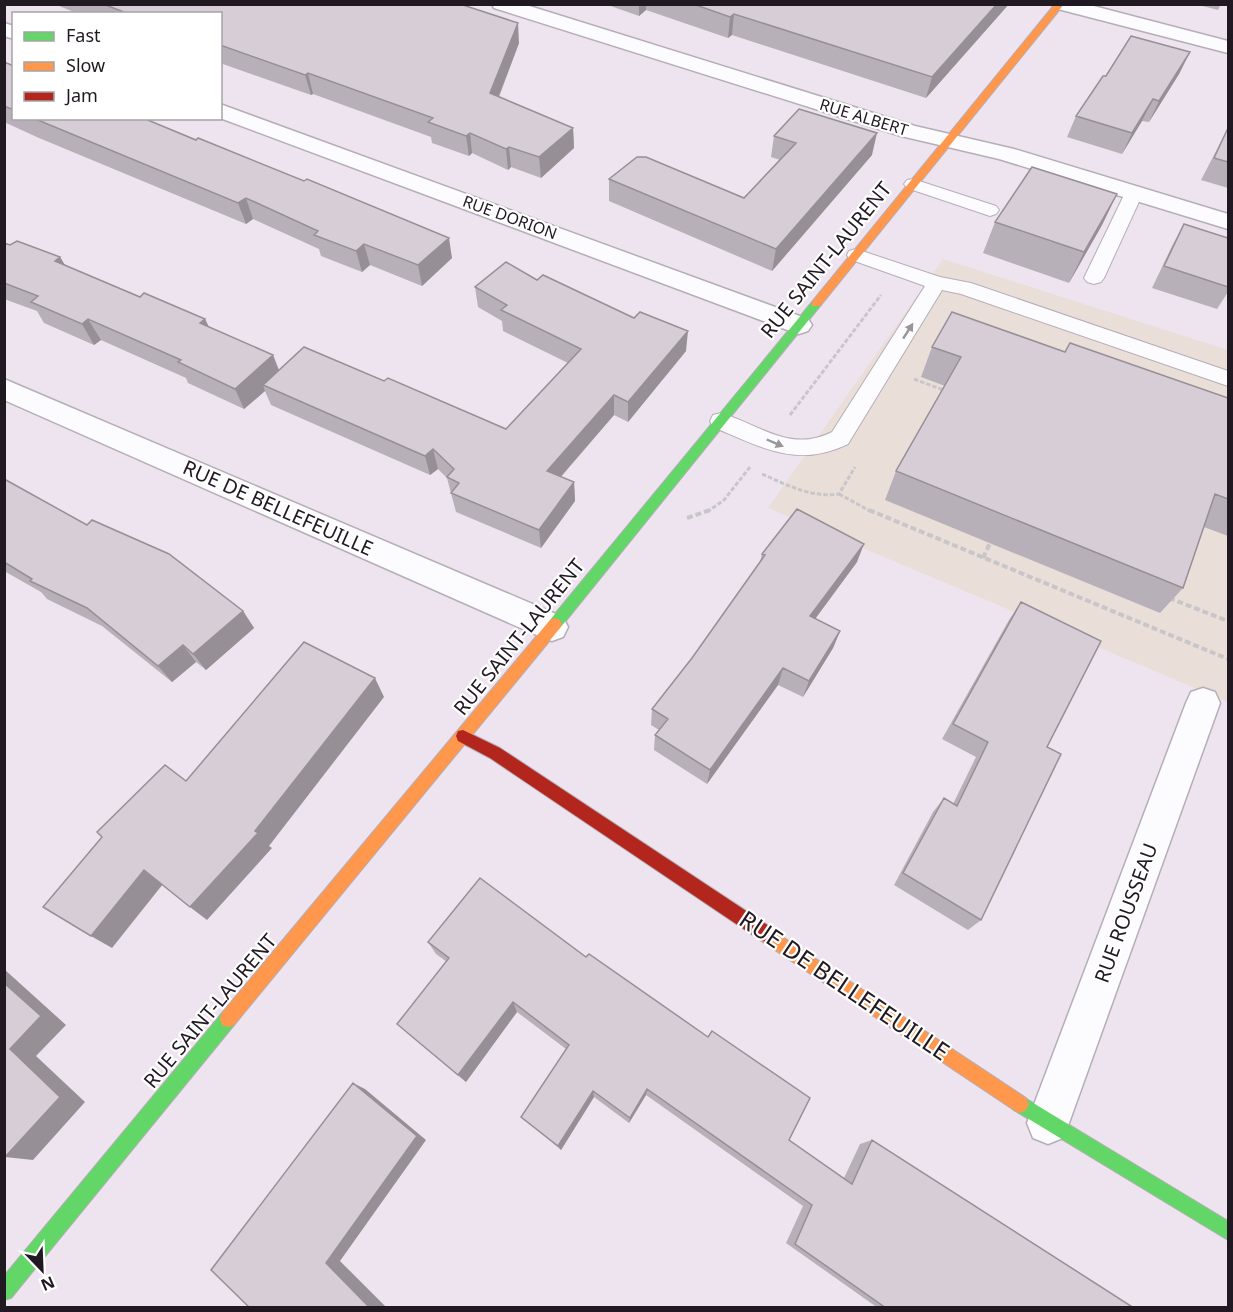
<svg xmlns="http://www.w3.org/2000/svg" width="1233" height="1312" viewBox="0 0 1233 1312" font-family="'Noto Sans',sans-serif">
  <style>
    .education { fill: #eaded8 }
    .lines { fill: none; stroke-linecap: round; stroke-linejoin: round }
    .lane-casing { stroke: #b5aeb7; stroke-width: 2 }
    .street-casing { stroke: #b5aeb7; stroke-width: 3 }
    .fast-casing { stroke: #b5aeb7; stroke-width: 2 }
    .slow-casing { stroke: #b5aeb7; stroke-width: 2 }
    .jam-casing { stroke: #b5aeb7; stroke-width: 2 }
    .path-far1 { stroke: #c9c6c9; stroke-width: 3; stroke-dasharray: 4.5 2; stroke-linecap: butt }
    .path { stroke: #c9c6c9; stroke-width: 4; stroke-dasharray: 6 3; stroke-linecap: butt }
    .lane { fill: #fcfbfd; fill-rule: evenodd }
    .street { fill: #fcfbfd; fill-rule: evenodd }
    .fast { fill: #63d668; fill-rule: evenodd }
    .slow { fill: #ff974d; fill-rule: evenodd }
    .jam { fill: #b3261e; fill-rule: evenodd }
    .wall { fill: #b8b0b8 }
    .shaded-wall { fill: #969096 }
    .building { fill: #d6cdd6; stroke: #969096; stroke-width: 1.5 }
    .oneway { fill: #99959a }
    .labels { text-anchor: middle; stroke-width: 4.5; stroke-linejoin: round; paint-order: stroke }
    .far-street-label { font-size: 16px; fill: #201921; stroke: #fff }
    .street-label { font-size: 20px; fill: #201921; stroke: #fff }
    .near-street-label { font-size: 24px; fill: #201921; stroke: #fff }
  </style>
  <rect width="100%" height="100%" fill="#ede4ef"/>
  <path class="education" d="M943,259L1228,350V702L768,508Z"/>
  <g class="lines">
    <defs>
      <path id="lane" d="M913,179L996,206L999,210L996,214L990,216L907,188L904,184L907,180Z
        M1134,188L1140,189L1143,193L1104,278L1101,282L1094,284L1087,282L1084,278L1125,193L1128,189Z
        M856,249L940,277L971,283L1228,371V386L961,294L942,290L848,444C797,469 761,447 713,427L710,421L713,415L721,413C760,425 791,453 832,432L925,286L849,259L847,255L849,251Z"/>
      <path id="street" d="M492,4H523L915,126L1014,149L1228,214V229L999,159L901,136L494,8Z
        M1052,4H1086L1228,41V53L1054,8Z
        M4,23L14,26V39L4,36Z
        M220,104L808,319L812,325L808,331L799,334L790,331L220,118Z
        M4,379L563,617L568,627L563,637L552,641L541,637L4,400Z
        M1203,688L1215,692L1220,703L1069,1123L1063,1138L1048,1144L1033,1138L1027,1123L1186,703L1191,692Z"/>
      <path id="fast" d="M816,301L821,304L820,306L560,628H550L548,624L550,620L812,302Z
        M228,1011L234,1013L236,1019L234,1025L11,1298L4,1300V1276L222,1013Z
        M1020,1095L1228,1221V1240L1014,1110L1011,1104L1014,1098Z"/>
      <path id="slow" d="M1055,4H1064L820,306H812V302Z
        M555,618L560,620L562,624L560,628L234,1025L228,1027L222,1025L220,1019L222,1013L550,620Z
        M766,926L1026,1098L1029,1104L1026,1110L1020,1113L1014,1110L760,940L758,934L760,928Z"/>
      <path id="jam" d="M463,730L500,748L772,928L774,934L772,940L766,942L760,940L490,758L458,741L456,736L458,731Z"/>
    </defs>
    <use href="#lane" class="lane-casing"/>
    <use href="#street" class="street-casing"/>
    <use href="#fast" class="fast-casing"/>
    <use href="#slow" class="slow-casing"/>
    <use href="#jam" class="jam-casing"/>
    <path class="path-far1" d="M914,379L946,391
      M790,415L881,295
      M762,474C787,485 811,498 839,494L855,467
      M839,494L872,512
      M707,512L724,500L750,467"/>
    <path class="path" d="M869,510L1228,659
      M687,518L710,510
      M983,558L990,543
      M1169,598L1228,621"/>
    <use href="#lane" class="lane"/>
    <use href="#street" class="street"/>
    <use href="#fast" class="fast"/>
    <use href="#slow" class="slow"/>
    <use href="#jam" class="jam"/>
  </g>
  <path class="wall" d="M54,4H460L519,43L499,97L573,128L574,148L541,178L511,167L508,170L472,153L469,156L432,143L431,137L313,94L311,95L220,63V14H79Z
    M605,4H1009L926,98L732,35L728,38L646,10L639,16Z
    M1195,4H1221L1218,10Z
    M1190,52L1179,74L1149,122L1142,121L1122,154L1067,137L1076,116L1106,76Z
    M4,62L14,66V118H143L452,258L422,286L370,265L362,272L321,256L319,249L253,219L246,224L39,138L4,122Z
    M1228,128V188L1201,180Z
    M774,136L872,155L772,271L609,201V179L744,198L780,160L771,157Z
    M1117,194L1102,225L1069,283L983,253L995,222Z
    M1184,224L1228,238V292L1217,309L1152,288L1172,246Z
    M4,243L10,245L60,257L65,266L140,297L205,319L209,327L273,355L279,370L384,381L506,429L568,363L503,331L502,321L478,307L475,287L537,280L686,351L628,422L614,415L561,477L574,482L575,501L541,548L456,512L447,478L438,469L430,475L271,405L265,391L244,409L188,383L186,378L101,340L94,345L44,323L37,311L4,299Z
    M932,347L1065,352L1228,398V536L1204,527L1183,588L1160,613L885,500L896,471L945,386L921,377Z
    M4,481L243,611L254,628L206,670L196,662L172,682L102,626L47,599L41,592L4,571Z
    M762,554L857,562L815,619L840,631L833,648L803,697L778,685L707,784L654,750L655,735L659,730L651,725L652,709L692,658L760,562Z
    M1021,602L1047,747L981,920L968,930L894,885L933,812L944,798L953,804L976,757L942,739L1009,620Z
    M428,942L789,1140L844,1178L860,1144L872,1140L1134,1308H878L786,1243L803,1206L646,1095L629,1123L594,1097L561,1150L526,1121L521,1117L566,1049L517,1012L466,1082L407,1033L447,962L436,954Z"/>
  <path class="shaded-wall" d="M639,4H646V10L639,16Z
    M997,4H1009L926,98L932,77Z
    M734,14L732,35L728,38L730,17Z
    M518,23L519,43L492,114L490,93Z
    M1190,52L1179,74L1149,122L1159,101Z
    M308,73L313,94L311,95L305,75Z
    M1153,99L1142,121L1122,154L1132,133Z
    M573,128L574,148L541,178L539,157Z
    M470,133L472,153L469,156L466,136Z
    M877,133L872,155L772,271L776,249Z
    M509,147L511,167L508,170L506,149Z
    M1117,194L1102,225L1069,283L1084,252Z
    M246,198L253,219L246,224L238,203Z
    M449,238L452,258L422,286L418,265Z
    M364,244L370,265L362,272L356,251Z
    M60,257L73,278L55,261Z
    M88,319L101,340L94,345L82,324Z
    M205,319L215,340L200,323Z
    M688,331L686,351L628,422V402Z
    M273,355L281,376L263,385L265,391L244,409L235,389Z
    M614,395V415L549,490L547,471Z
    M433,449L438,469L430,475L425,456Z
    M574,482L575,501L541,548L539,530Z
    M864,544L857,562L804,634L810,616Z
    M243,611L254,628L206,670L193,654Z
    M840,631L833,648L803,697L809,681Z
    M183,645L196,662L172,682L158,666Z
    M783,668L778,685L707,784L710,770Z
    M375,678L384,697L269,846L272,848L207,920L190,907L255,831Z
    M144,870L163,884L112,948L91,936Z
    M4,969L66,1025L36,1056L85,1102L33,1160L5,1157L10,1049L4,983Z
    M513,1002L517,1012L466,1082L458,1075Z
    M353,1083L365,1089L426,1140L340,1261L387,1308H370L326,1263Z
    M647,1089L646,1095L629,1123L630,1118Z
    M593,1091L594,1097L561,1150L558,1146Z"/>
  <path class="building" d="M103,4H460L518,23L490,93L573,128L539,157L509,147L506,149L470,133L466,136L428,122L433,118L308,73L305,75L220,45V14H129Z
    M693,4H997L932,77L734,14L730,17Z
    M1131,36L1190,52L1159,101L1153,99L1132,133L1076,116L1103,76H1106Z
    M4,62L14,66V110L4,106Z
    M799,109L877,133L776,249L609,179L637,157H646L744,198L796,143L774,136Z
    M33,118H143L196,140L198,138L304,181L307,179L449,238L418,265L364,244L356,251L314,235L318,231L246,198L238,203Z
    M1228,128V162L1214,158Z
    M1032,167L1117,194L1084,252L995,222Z
    M1184,224L1228,238V287L1164,266Z
    M17,241L60,257L55,261L140,297L144,293L205,319L200,323L273,355L235,389L178,362L181,360L88,319L82,324L31,302L38,296L4,283V243L10,245Z
    M506,262L537,280L543,275L634,318L640,312L688,331L628,402L614,395L547,471L574,482L539,530L451,493L459,483L447,477L454,469L433,449L425,456L263,385L304,347L384,381L388,378L506,429L581,349L501,310L507,305L475,287Z
    M952,312L1065,352L1070,343L1228,398V499L1215,494L1183,588L896,471L961,357L932,347Z
    M6,480L87,525L92,520L169,554L243,611L193,654L183,645L158,666L87,608L30,581L32,579L4,562V481Z
    M797,509L864,544L810,616L840,631L809,681L783,668L710,770L655,735L668,719L652,709L692,658L765,555L762,554Z
    M1021,602L1101,641L1047,747L1061,754L981,920L903,873L944,798L957,806L988,742L953,724Z
    M304,642L375,678L255,831L258,833L190,907L144,870L91,936L43,907L102,837L97,832L165,765L186,781Z
    M480,878L586,957L589,954L708,1037L712,1031L810,1098L789,1140L852,1184L872,1140L1134,1308H886L795,1244L812,1205L647,1089L630,1118L593,1091L558,1146L521,1117L569,1045L513,1002L458,1075L397,1024L449,958L428,942Z
    M4,983L41,1016L10,1049L60,1097L5,1157Z
    M353,1083L417,1136L326,1263L370,1308H250L211,1270Z"/>
  <defs><path id="oneway-solid" d="M-6-.8H1V-3.2L6.5 0L1 3.2V.8H-6Z" transform="scale(1.5)"/></defs>
  <g class="oneway">
    <use href="#oneway-solid" transform="translate(908 331) rotate(-57)"/>
    <use href="#oneway-solid" transform="translate(775 443) rotate(23)"/>
  </g>
  <g class="labels">
    <g class="far-street-label">
      <text transform="translate(864 117) rotate(17)" y="6">RUE ALBERT</text>
      <text transform="translate(510 217) rotate(20)" y="6">RUE DORION</text>
    </g>
    <g class="street-label">
      <text transform="translate(826 260) rotate(-51)" y="7">RUE SAINT-LAURENT</text>
      <text transform="translate(278 508) rotate(24)" y="7">RUE DE BELLEFEUILLE</text>
      <text transform="translate(519 637) rotate(-51)" y="7">RUE SAINT-LAURENT</text>
      <text transform="translate(1126 913) rotate(-70)" y="7">RUE ROUSSEAU</text>
      <text transform="translate(210 1011) rotate(-50)" y="7">RUE SAINT-LAURENT</text>
    </g>
    <g class="near-street-label">
      <text transform="translate(844 986) rotate(34)" y="8">RUE DE BELLEFEUILLE</text>
    </g>
  </g>
  <rect width="1233" height="1312" fill="none" stroke="#201921" stroke-width="12"/>
  <rect x="12" y="12" width="210" height="108" fill="#ffffff" stroke="#a6a3a6" stroke-width="1.5"/>
  <rect x="24" y="32" width="30" height="9" fill="#63d668" stroke="#a6a3a6" stroke-width="1.5"/>
  <text x="66" y="42" font-size="18" fill="#201921">Fast</text>
  <rect x="24" y="62" width="30" height="9" fill="#ff974d" stroke="#a6a3a6" stroke-width="1.5"/>
  <text x="66" y="72" font-size="18" fill="#201921">Slow</text>
  <rect x="24" y="92" width="30" height="9" fill="#b3261e" stroke="#a6a3a6" stroke-width="1.5"/>
  <text x="66" y="102" font-size="18" fill="#201921">Jam</text>
  <g transform="translate(42 1270) rotate(157)" stroke="#ffffff" stroke-width="4.5" paint-order="stroke">
  <path d="M0-4.5L10 22L0 15L-10 22Z" fill="#201921"/>
  <text y="-9" font-size="16" font-weight="bold" text-anchor="middle" fill="#201921">N</text>
  </g>
</svg>
